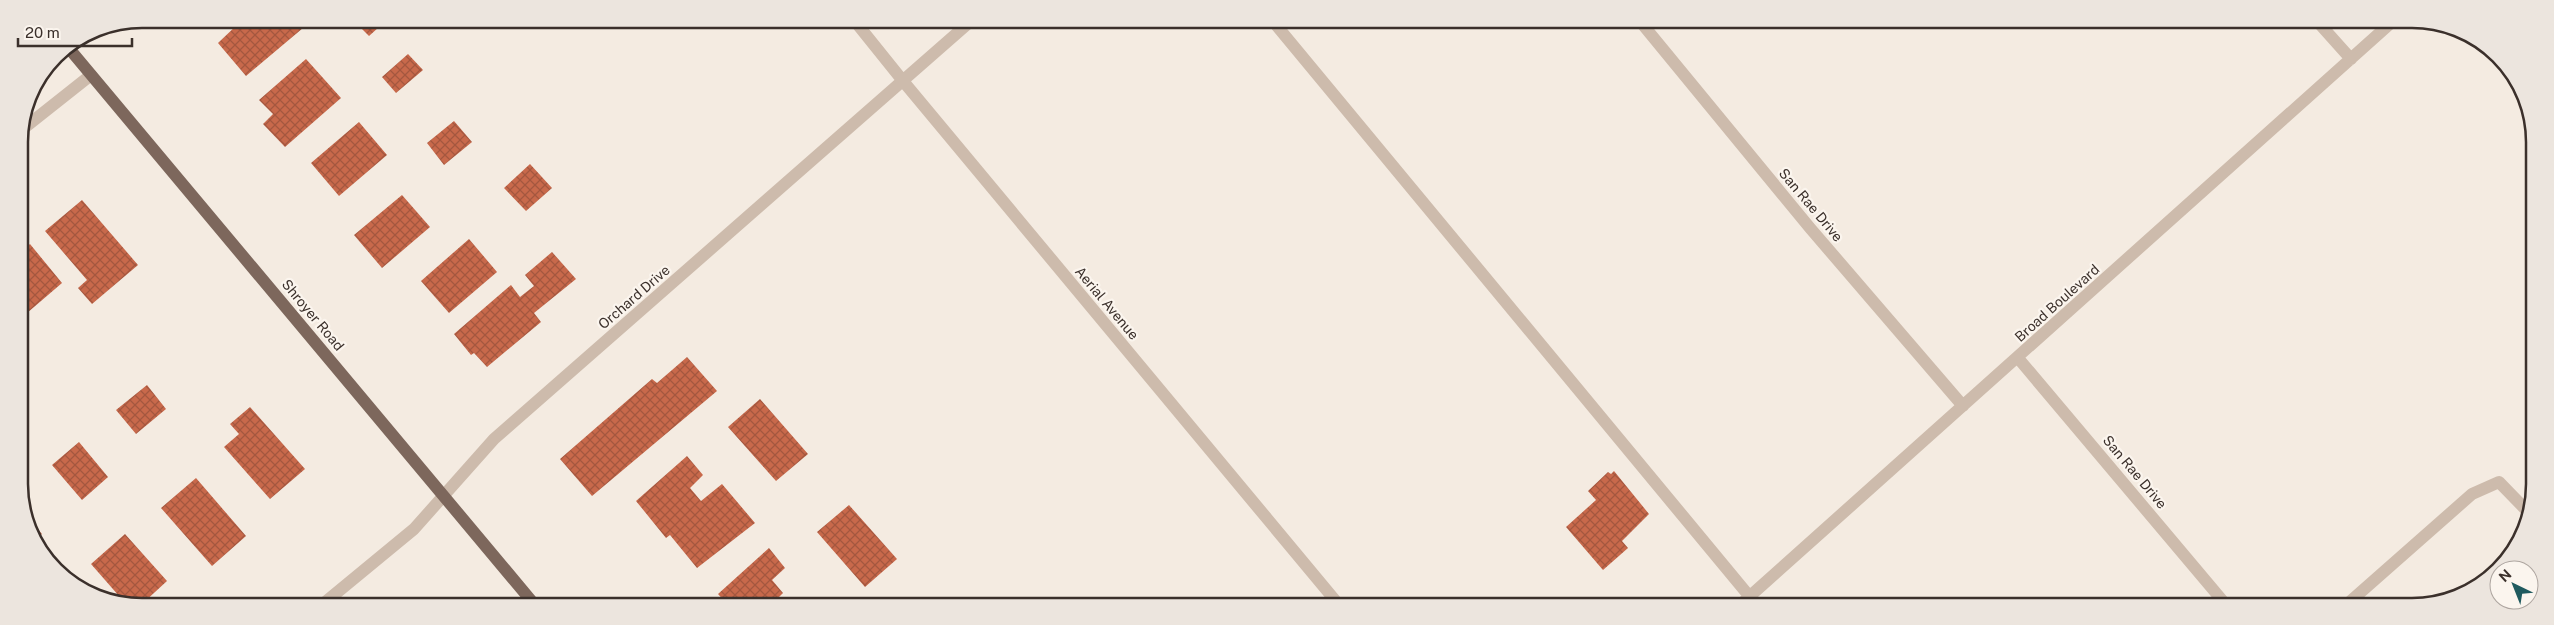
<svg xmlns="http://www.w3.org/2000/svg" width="2554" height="625" viewBox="0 0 2554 625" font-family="'Public Sans',sans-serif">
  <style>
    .building { fill: url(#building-cross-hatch) }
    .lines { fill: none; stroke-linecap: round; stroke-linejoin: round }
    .minor { stroke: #cdbbac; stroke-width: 12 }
    .major { stroke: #7d675c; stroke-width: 12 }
    .labels { text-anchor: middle; stroke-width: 4.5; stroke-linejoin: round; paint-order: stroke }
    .street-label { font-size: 14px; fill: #3b302b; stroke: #fbf5ee }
    .rim { fill: none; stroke: #3b302b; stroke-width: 2.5 }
  </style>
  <defs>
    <pattern id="building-cross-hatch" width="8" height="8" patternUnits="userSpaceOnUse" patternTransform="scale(1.25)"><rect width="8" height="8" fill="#c8694b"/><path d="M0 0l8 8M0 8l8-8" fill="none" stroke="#a4573f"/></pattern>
  </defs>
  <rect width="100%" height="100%" fill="#f4ebe1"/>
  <path class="building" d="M234,19H295L303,28L246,76L218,43L238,24Z
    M352,19H388L369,36Z
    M408,54L423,70L396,93L382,77Z
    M306,59L341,98L285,147L263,124L273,114L259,100Z
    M454,121L472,142L444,165L427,143Z
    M359,122L387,155L339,196L311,163Z
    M530,164L552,188L526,211L504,188Z
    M402,195L430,227L382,268L354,235Z
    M82,200L138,265L92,304L78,288L87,280L45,231Z
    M469,239L497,272L449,313L421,281Z
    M30,244L62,283L20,319V253Z
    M552,252L576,279L534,313L541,322L487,367L474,353L471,355L454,334L511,285L520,297L534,286L525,275Z
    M687,357L717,391L592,496L560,459L652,379L657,383Z
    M147,385L166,409L136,434L116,410Z
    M760,399L808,454L776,481L728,427Z
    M250,407L305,469L270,499L224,447L239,434L230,424Z
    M79,442L108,477L82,500L52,465Z
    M687,456L703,475L690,488L701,501L722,484L755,523L697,568L670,535L666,538L636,501Z
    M1614,471L1649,514L1622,541L1628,548L1603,570L1566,527L1596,500L1588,491L1608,472L1611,474Z
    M196,478L246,536L212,566L161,508Z
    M849,505L897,559L865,587L817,532Z
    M27,517L42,534L37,538L27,518Z
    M125,534L167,581L142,604H126L91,564Z
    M769,548L785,568L772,580L783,593L779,597L785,604H727L718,594Z"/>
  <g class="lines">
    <path class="minor" d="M854,20L903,81L1339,605
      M1272,20L1750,597
      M1639,20L1810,228L1963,406
      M2317,21L2351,59
      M19,132L91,75
      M2018,358L2227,606
      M323,604L414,529L494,439L972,20
      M1740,605L2393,21
      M2345,606L2472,494L2499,482L2530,514"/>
    <path class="major" d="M67,46L534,604"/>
  </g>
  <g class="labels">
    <g class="street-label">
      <text transform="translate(1811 205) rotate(50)" y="5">San Rae Drive</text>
      <text transform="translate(634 297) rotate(-41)" y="5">Orchard Drive</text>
      <text transform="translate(1107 303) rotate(50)" y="5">Aerial Avenue</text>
      <text transform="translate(2057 303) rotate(-42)" y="5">Broad Boulevard</text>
      <text transform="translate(313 315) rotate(50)" y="5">Shroyer Road</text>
      <text transform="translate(2135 472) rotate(50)" y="5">San Rae Drive</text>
    </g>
  </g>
  <path d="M0 0H2554V625H0ZM142 28H2412A114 114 0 0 1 2526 142V484A114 114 0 0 1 2412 598H142A114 114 0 0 1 28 484V142A114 114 0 0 1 142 28Z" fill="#ece5de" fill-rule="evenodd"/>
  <path class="rim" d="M142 28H2412A114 114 0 0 1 2526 142V484A114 114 0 0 1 2412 598H142A114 114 0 0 1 28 484V142A114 114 0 0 1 142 28Z"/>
  <g transform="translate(2514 585) rotate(317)"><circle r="24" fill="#fbf5ee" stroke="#aea6a0"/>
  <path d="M0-4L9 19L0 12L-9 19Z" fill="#1f5a5e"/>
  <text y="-8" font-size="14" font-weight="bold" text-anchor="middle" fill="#3b302b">N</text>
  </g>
  <path d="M18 38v8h114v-8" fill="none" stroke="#3b302b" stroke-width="2.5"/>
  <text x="25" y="38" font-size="15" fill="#3b302b" stroke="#fbf5ee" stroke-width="4" paint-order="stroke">20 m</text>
</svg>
